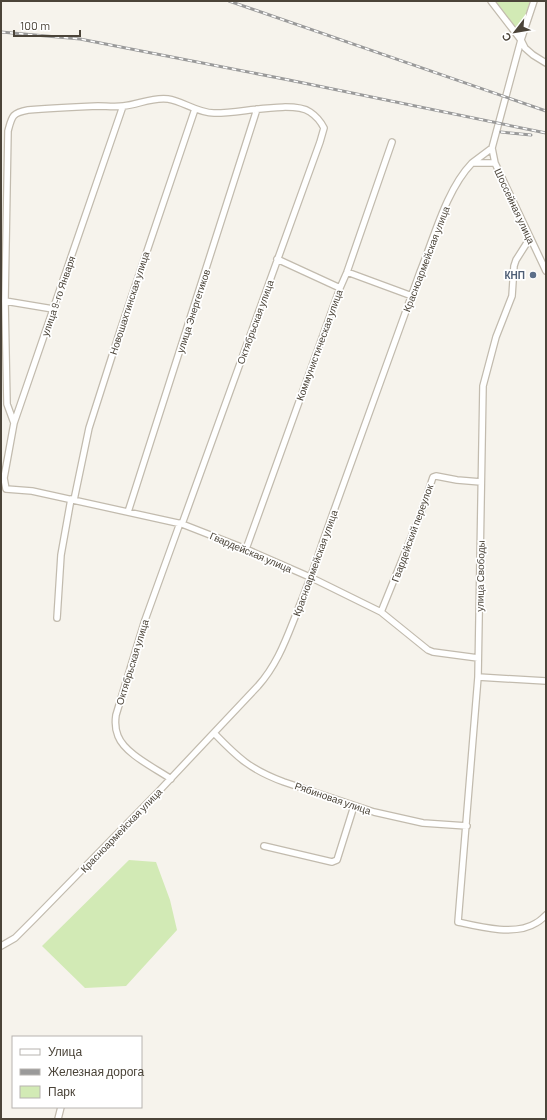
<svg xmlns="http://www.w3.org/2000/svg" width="547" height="1120" viewBox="0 0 547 1120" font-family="Barlow,sans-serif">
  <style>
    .green { fill: #d2eab5 }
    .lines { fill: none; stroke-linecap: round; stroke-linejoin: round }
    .minor-casing { stroke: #c2bbae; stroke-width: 8 }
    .minor { stroke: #fff; stroke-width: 5.5 }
    .rail-casing { stroke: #9a9a9a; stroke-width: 3 }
    .rail { stroke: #fff; stroke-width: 1.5; stroke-dasharray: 4.5; stroke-linecap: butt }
    .service-dot { fill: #5c6f8a; stroke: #fff; stroke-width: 1.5 }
    .labels { text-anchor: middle; stroke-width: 3.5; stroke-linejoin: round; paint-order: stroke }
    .street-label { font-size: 10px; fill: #4b4439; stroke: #fff }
    .service-label { font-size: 10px; font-weight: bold; fill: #4e5e75; stroke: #fff; text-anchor: end }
  </style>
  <rect width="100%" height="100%" fill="#f6f3ec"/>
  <path class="green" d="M494,1H530L523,24L517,27L514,26Z
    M129,860L156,862L170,900L177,930L126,986L85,988L42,946Z"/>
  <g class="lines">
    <defs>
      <path id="minor" d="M491,1L521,40L525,48L533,55L546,63
        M123,106L14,423L4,478L6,489L32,491L182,524L246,549L312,578L381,612L428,650L433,652L478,658
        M492,148L495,163L546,271
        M472,163L492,148L521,40L534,1
        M530,238L516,260L514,266L512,296L496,337L483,386L478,677L458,922C480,927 516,936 536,923C540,921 543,918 546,915
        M277,259L340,288
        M347,272L412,296
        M5,301L53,309
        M14,423L7,404L5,301L8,131C12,116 12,113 28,110C52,108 75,107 98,106C106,106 115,107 123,106C138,105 151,97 168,99C183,101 197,113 214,113C237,114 292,100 310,112C316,116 321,122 324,128L320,142L182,524
        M74,500L89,428L120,331L195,109
        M128,512L257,109
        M246,549L340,288L347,272L392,142
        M381,612L421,513L433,477L436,476L457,480L481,482
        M57,618L61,555L71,499
        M478,677L546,681
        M214,733C238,758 251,770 284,782L374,812L423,823L467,826
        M171,779C155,768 125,754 118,736C115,729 115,722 116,715L145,620L180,523
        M264,846L332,862L337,860L354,806
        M1,946L15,938L35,918L159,791L258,686C275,667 284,645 293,622C304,595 314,569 323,541C355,452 387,362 420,272C434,238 446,190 472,163H495
        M58,1119L61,1107"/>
    </defs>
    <use href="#minor" class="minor-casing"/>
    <use href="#minor" class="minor"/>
    <defs>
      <path id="rail" d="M229,1L546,111
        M1,32L80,39L289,80L546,133
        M501,132L531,135"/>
    </defs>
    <use href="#rail" class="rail-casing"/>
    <use href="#rail" class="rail"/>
  </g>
  <circle class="service-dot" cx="533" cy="275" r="4"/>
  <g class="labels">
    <g class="street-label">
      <text transform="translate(515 206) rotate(65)" y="4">Шоссейная улица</text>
      <text transform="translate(426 259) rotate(-69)" y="4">Красноармейская улица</text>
      <text transform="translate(58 296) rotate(-71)" y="4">улица 9-го Января</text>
      <text transform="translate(129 303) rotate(-72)" y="4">Новошахтинская улица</text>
      <text transform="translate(193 311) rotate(-72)" y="4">улица Энергетиков</text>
      <text transform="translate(255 322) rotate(-70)" y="4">Октябрьская улица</text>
      <text transform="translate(319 345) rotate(-70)" y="4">Коммунистическая улица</text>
      <text transform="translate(412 533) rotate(-70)" y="4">Гвардейский переулок</text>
      <text transform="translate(251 552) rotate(23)" y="4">Гвардейская улица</text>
      <text transform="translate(315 563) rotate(-70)" y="4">Красноармейская улица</text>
      <text transform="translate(480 576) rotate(-89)" y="4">улица Свободы</text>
      <text transform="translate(132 662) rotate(-73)" y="4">Октябрьская улица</text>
      <text transform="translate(333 798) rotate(19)" y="4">Рябиновая улица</text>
      <text transform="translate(121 830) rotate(-46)" y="4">Красноармейская улица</text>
    </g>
    <g class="service-label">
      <text x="525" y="279">КНП</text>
    </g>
  </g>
  <rect width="547" height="1120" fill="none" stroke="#4b4439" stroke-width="4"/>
  <rect x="12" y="1036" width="130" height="72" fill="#ffffff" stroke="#b7b4b0"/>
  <rect x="20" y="1049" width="20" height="6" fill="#ffffff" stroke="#b7b4b0"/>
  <text x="48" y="1056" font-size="12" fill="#4b4439">Улица</text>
  <rect x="20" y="1069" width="20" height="6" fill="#9a9a9a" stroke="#b7b4b0"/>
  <text x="48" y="1076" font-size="12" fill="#4b4439">Железная дорога</text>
  <rect x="20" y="1086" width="20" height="12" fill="#d2eab5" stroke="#b7b4b0"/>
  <text x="48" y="1096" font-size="12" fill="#4b4439">Парк</text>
  <g transform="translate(515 32) rotate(239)" stroke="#ffffff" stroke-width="3" paint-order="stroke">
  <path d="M0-3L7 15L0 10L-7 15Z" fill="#4b4439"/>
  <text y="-6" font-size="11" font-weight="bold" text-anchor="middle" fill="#4b4439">С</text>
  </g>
  <path d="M14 30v6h66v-6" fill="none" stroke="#4b4439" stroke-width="2"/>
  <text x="20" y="30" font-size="12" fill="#4b4439" stroke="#ffffff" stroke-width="3" paint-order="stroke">100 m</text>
</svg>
